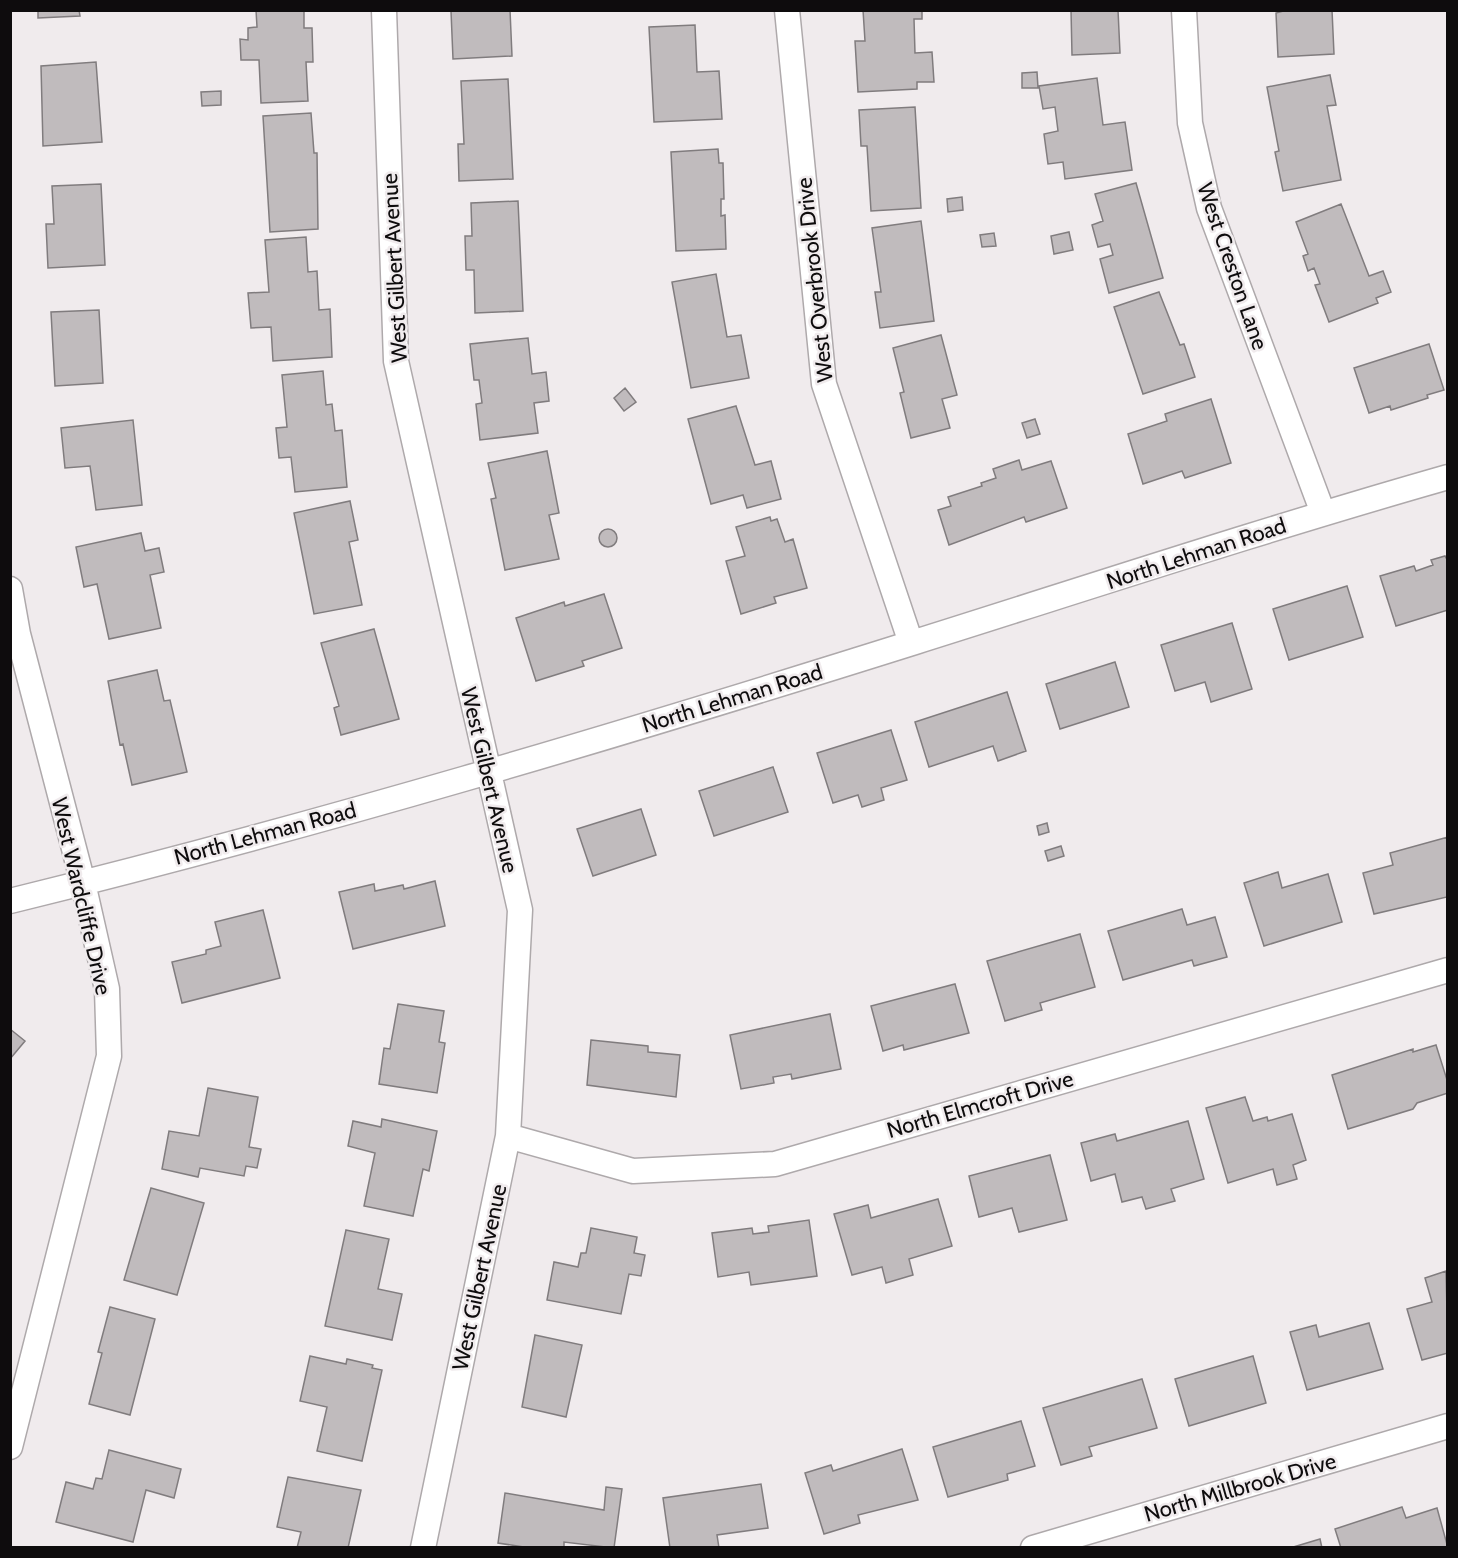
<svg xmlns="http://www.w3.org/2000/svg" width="1458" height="1558" viewBox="0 0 1458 1558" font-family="Cabin,sans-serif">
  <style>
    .building { fill: #c0bbbd; stroke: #807c7e; stroke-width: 1.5 }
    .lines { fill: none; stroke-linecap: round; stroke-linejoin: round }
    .minor-casing { stroke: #aea9ab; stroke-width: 27 }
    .minor { stroke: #fff; stroke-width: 24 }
    .labels { text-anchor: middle; stroke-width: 5; stroke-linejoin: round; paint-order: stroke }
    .street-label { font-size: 22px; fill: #0e0c0d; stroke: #f0ebed }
  </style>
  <rect width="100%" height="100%" fill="#f0ebed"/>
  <path class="building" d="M38,10H79L80,16L38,18Z
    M256,10H304V28H312L313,62H306L308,101L261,103L259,60H241L240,39L248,40V28L257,27Z
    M510,10L512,56L453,59L451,11Z
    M863,10H922V19H914L915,53L932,52L934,82H917V89L858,92L855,41H865Z
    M1071,10H1118L1120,53L1072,55Z
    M1287,10H1332L1334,54L1278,57L1276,13Z
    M695,25L697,72L719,71L722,119L654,122L649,27Z
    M96,62L102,142L43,146L41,66Z
    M1037,72L1038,88H1022V73Z
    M1330,75L1336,105L1327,106L1341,180L1283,191L1275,152L1279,151L1267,87Z
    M1097,78L1103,125L1125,122L1132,170L1065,179L1063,162L1048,164L1044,134L1058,131L1055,107L1043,109L1039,86Z
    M508,79L513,179L459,181L458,144H464L461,81Z
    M221,91V105L202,106L201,92Z
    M915,107L921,208L871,211L867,146H861L859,110Z
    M311,113L314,153H317L318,229L270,232L263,116Z
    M718,149L719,163H723L724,199H721V216L725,215L726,249L676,251L671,152Z
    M1136,183L1163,278L1109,293L1100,259L1113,255L1110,244L1098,247L1092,225L1103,221L1095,194Z
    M101,184L105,265L48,268L46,224H54L52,186Z
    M962,197L963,210L948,212L947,199Z
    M518,201L523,311L475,313L474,270H466L465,236H472L471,203Z
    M1341,204L1369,276L1383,271L1391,292L1376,298L1378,303L1329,322L1315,285L1320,284L1314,268L1308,271L1303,256L1308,254L1296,222Z
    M921,221L934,321L880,328L875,292H881L872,228Z
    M1069,232L1073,250L1054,254L1051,236Z
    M994,233L996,246L982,247L980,235Z
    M306,237L308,272L317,271L319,310L330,309L332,357L273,361L271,327L251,328L248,293L269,292L265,240Z
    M716,274L727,337L741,335L749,378L691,388L672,282Z
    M1159,292L1180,345L1184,344L1195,377L1143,394L1114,307Z
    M99,310L103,383L55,386L51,312Z
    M941,335L957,395L942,399L950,428L911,438L900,393L904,392L893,348Z
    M528,338L532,374L546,372L549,401L534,403L538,433L480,440L476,404L482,403L479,380H474L470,344Z
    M1429,344L1444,390L1427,395L1428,398L1391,410L1390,406L1369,413L1354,368Z
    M323,371L326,405L332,404L335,431L342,430L347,487L295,492L291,457L279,458L276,428L287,427L282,375Z
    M625,388L636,402L624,411L614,398Z
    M1211,399L1231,463L1185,478L1182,471L1143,484L1128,434L1167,421L1165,414Z
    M736,406L755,465L771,461L781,499L747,508L743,495L711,504L688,419Z
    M1035,419L1040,434L1027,438L1022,423Z
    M133,420L142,505L96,510L90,466L65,468L61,428Z
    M547,451L559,513L549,515L559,559L505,570L491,499L496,498L488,463Z
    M1019,460L1022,470L1051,461L1067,508L1026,522L1024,517L949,545L938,510L951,506L948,497L982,486L981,483L996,478L993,469Z
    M350,501L358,540L349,542L362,605L314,614L294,513Z
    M770,517L771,521L777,519L785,542L793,539L807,588L774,597L776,603L741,614L726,561L745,556L736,527Z
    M599 538a9 9 0 1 1 18 0a9 9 0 1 1-18 0Z
    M141,533L145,551L159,548L164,572L150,575L161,628L109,639L97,584L84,587L76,547Z
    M1445,556L1448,561V610L1396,626L1380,576L1414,566L1416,571L1433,565L1431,560Z
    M1347,586L1363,637L1289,660L1273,609Z
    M604,594L622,648L582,661L584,666L536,681L516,618L564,602L565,606Z
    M1232,623L1252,689L1211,702L1205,682L1175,691L1161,645Z
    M374,629L399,719L341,735L334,708L339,706L321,643Z
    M1115,662L1129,707L1060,729L1046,684Z
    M157,670L164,701L170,700L187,772L132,785L123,744L120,745L108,681Z
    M1007,692L1026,751L998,761L993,746L929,767L915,722Z
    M891,730L907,780L881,788L884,800L862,807L858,795L833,803L817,753Z
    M773,767L788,812L714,836L699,791Z
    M641,809L656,855L593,876L577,829Z
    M1047,823L1049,832L1039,835L1037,826Z
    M1448,837L1447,897L1374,914L1363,873L1393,865L1390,853Z
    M1061,846L1064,856L1048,861L1045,851Z
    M1278,872L1282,888L1328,874L1342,922L1264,946L1244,883Z
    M435,881L445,926L353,949L339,892L374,884L375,891L403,885L404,889Z
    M1182,909L1187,925L1215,917L1227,957L1194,966L1192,960L1123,980L1108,931Z
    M263,910L280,978L182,1003L172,962L206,954V950L221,946L215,922Z
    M1080,934L1095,987L1040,1003L1042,1010L1005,1021L987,961Z
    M955,984L969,1033L904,1050L903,1045L883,1051L871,1006Z
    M398,1004L444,1011L439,1042L445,1043L437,1093L379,1084L384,1048L390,1049Z
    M830,1014L841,1069L792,1079L791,1074L773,1077L774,1083L741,1089L730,1035Z
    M10,1029L25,1041L10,1059Z
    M591,1040L648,1046V1052L680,1055L676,1097L587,1085Z
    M1436,1045L1448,1083V1093L1417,1103L1413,1109L1348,1129L1332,1075L1413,1049V1052Z
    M208,1088L258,1097L249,1147L261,1149L257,1168L246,1166L244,1176L200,1168L198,1177L162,1169L169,1131L199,1136Z
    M1245,1097L1253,1121L1267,1117L1268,1121L1292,1114L1306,1160L1293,1165L1297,1179L1277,1185L1273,1169L1228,1183L1206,1108Z
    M382,1119L437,1131L429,1171L423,1169L413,1216L364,1206L375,1153L348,1146L353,1121L381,1127Z
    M1188,1121L1204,1179L1171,1189L1175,1201L1146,1209L1142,1197L1122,1202L1115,1174L1091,1181L1081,1143L1115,1134L1117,1141Z
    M1050,1155L1067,1220L1019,1232L1012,1208L979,1217L969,1176Z
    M151,1188L204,1203L177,1295L124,1280Z
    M938,1199L952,1246L909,1259L913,1275L886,1283L882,1267L852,1275L834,1214L868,1205L871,1218Z
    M809,1220L817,1276L751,1285L749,1272L718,1277L712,1233L752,1228L753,1234L769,1232L768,1226Z
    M591,1228L637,1237L634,1253L645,1255L641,1276L629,1274L621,1314L547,1300L554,1262L578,1267L581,1253H586Z
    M346,1230L389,1239L378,1289L402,1294L392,1340L325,1326Z
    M1446,1271L1448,1353L1422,1360L1407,1309L1432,1302L1425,1278Z
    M110,1307L155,1319L130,1415L89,1404L102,1353L98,1352Z
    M1369,1323L1383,1369L1307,1390L1290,1332L1316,1325L1319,1337Z
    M535,1335L582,1345L566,1417L522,1407Z
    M310,1356L346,1364L347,1359L373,1365L372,1368L382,1370L362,1461L317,1451L327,1407L300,1401Z
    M1253,1356L1266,1403L1189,1426L1175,1379Z
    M1142,1379L1157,1428L1089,1447L1092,1456L1061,1465L1043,1408Z
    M1021,1421L1035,1466L1007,1474L1008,1480L948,1497L933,1447Z
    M902,1449L918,1500L858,1515L860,1523L824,1534L805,1473L831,1465L833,1471Z
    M109,1450L181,1469L174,1498L146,1490L133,1542L56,1522L66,1482L93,1489L96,1478L102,1479Z
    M288,1477L361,1490L348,1548H297L301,1532L277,1527Z
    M761,1484L768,1528L717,1535L719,1548H670L663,1498Z
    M606,1487L622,1489L614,1548L564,1542V1548H530L498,1543L505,1493L604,1510Z
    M1402,1507L1406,1518L1437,1508L1448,1548H1341L1335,1529Z
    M1320,1539L1322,1548H1290Z"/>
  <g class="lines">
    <defs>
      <path id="minor" d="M384,10L396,361L520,910L508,1136L423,1548
        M787,10L824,384L911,643
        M1184,10L1190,123L1209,208L1323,513
        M10,589L18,634L83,883L107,989L109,1056L10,1447
        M10,901C315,826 616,736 915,642C1093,586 1269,528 1448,477
        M508,1136L633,1171L775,1164L1448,970
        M1033,1548L1448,1426"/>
    </defs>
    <use href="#minor" class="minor-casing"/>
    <use href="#minor" class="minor"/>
  </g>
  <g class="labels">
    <g class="street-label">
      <text transform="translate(1233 266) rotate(71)" y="8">West Creston Lane</text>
      <text transform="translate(394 268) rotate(-93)" y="8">West Gilbert Avenue</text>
      <text transform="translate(814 280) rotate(-96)" y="8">West Overbrook Drive</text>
      <text transform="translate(1196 553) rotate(-18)" y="8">North Lehman Road</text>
      <text transform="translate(732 698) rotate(-17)" y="8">North Lehman Road</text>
      <text transform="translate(490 780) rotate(77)" y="8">West Gilbert Avenue</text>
      <text transform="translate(265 833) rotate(-15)" y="8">North Lehman Road</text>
      <text transform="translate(82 896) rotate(77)" y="8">West Wardcliffe Drive</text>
      <text transform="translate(980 1104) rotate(-16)" y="8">North Elmcroft Drive</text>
      <text transform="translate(479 1277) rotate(-78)" y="8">West Gilbert Avenue</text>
      <text transform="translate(1240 1487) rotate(-16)" y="8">North Millbrook Drive</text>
    </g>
  </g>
  <rect width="1458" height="1558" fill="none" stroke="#0e0c0d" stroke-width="24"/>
</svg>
